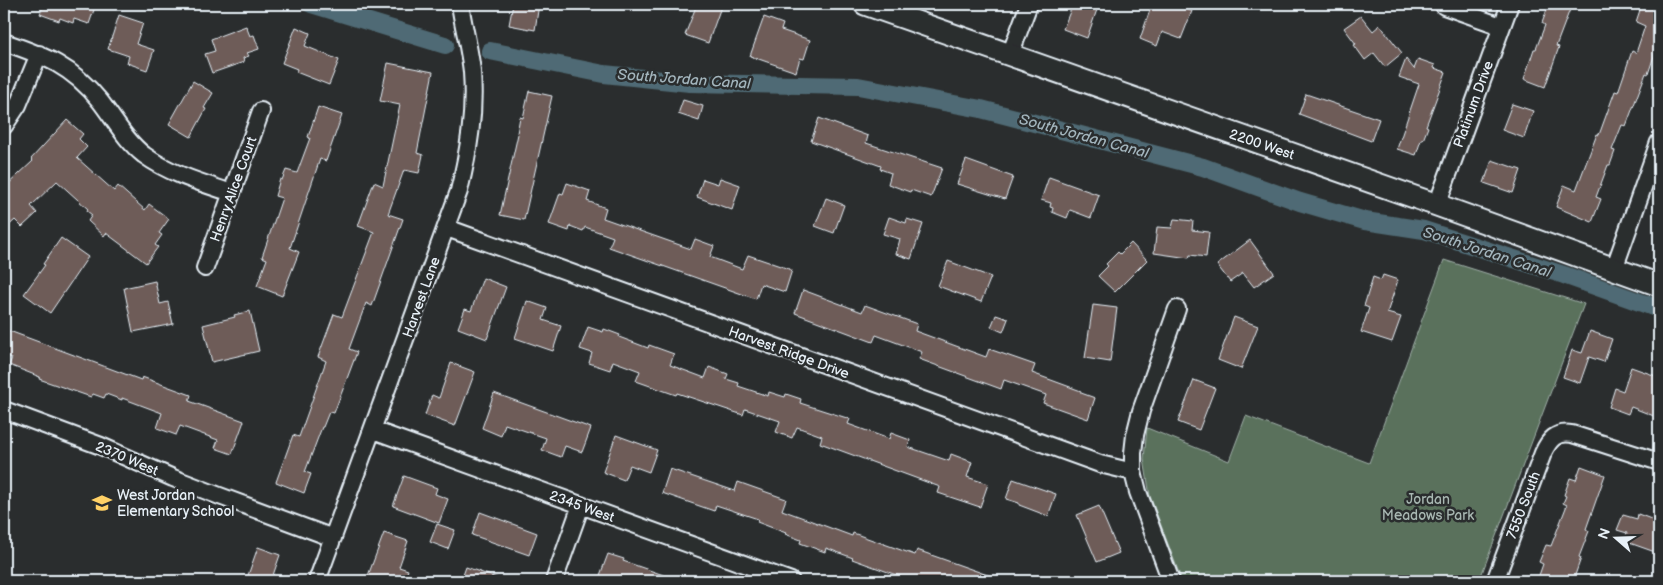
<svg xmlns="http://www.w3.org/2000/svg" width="1663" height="585" viewBox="0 0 1663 585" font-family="'Balsamiq Sans',sans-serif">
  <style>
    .green { fill: #5a715c; stroke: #a1b1aa }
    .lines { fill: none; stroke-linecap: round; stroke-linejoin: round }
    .canal { stroke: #4f6b74; stroke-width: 18 }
    .building { fill: #6e5c59; stroke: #e8f1f8 }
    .minor-casing { stroke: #e8f1f8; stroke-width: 20 }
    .tertiary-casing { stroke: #e8f1f8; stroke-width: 25 }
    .minor { stroke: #2a2d2e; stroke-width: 16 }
    .tertiary { stroke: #2a2d2e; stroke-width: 21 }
    .labels { text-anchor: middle; stroke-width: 5; stroke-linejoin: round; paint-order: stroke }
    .street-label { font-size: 14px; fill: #e8f1f8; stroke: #2a2d2e }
    .poi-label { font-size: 14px; fill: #e8f1f8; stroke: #2a2d2e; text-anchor: start }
    .park-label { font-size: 14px; fill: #a8b7b2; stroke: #2a2d2e }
    .water-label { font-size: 15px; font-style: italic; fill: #a3b5bd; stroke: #2a2d2e }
  </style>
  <rect width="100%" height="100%" fill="#2a2d2e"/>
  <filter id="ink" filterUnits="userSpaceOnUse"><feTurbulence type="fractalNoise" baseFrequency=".02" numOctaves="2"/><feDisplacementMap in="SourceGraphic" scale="10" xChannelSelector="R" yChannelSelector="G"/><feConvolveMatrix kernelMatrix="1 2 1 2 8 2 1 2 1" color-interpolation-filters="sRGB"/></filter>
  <g filter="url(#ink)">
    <path class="green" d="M1444,260L1584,304L1479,581H1182L1150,496L1144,459L1147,428L1229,461L1246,416L1369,463Z"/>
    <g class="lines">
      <path class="canal" d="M311,4L445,45
        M490,51L604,74L690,83L858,86L981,109L1203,167L1300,202L1365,221L1424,230L1564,275L1659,309"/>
    </g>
    <path class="building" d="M44,4H96L89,24L74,19L73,23L60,18L59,21L40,14Z
      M513,4H539L535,30L509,25Z
      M697,4H722L708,43L685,35Z
      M1073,4H1099L1087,38L1063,29Z
      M1152,4H1171L1192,11L1181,39L1162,32L1157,46L1140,39Z
      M1549,4H1572L1556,46L1559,47L1545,87L1524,79L1534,49H1536L1545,25L1542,23Z
      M1642,4H1659V41L1648,74L1646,73L1626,126L1622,125L1612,150L1615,151L1610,165H1608L1596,197L1601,199L1592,222L1556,207L1564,185L1576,190L1597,134L1599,135L1615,91L1618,92L1632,51L1636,53L1645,26L1636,22Z
      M119,15L143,23L136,44L154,50L147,70L127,63L129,56L108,49Z
      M1361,16L1373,31L1380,25L1402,53L1385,67L1374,53L1365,60L1354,45L1356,44L1344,28Z
      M764,17L783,24L781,30L810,40L804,59L800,58L796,72L750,56Z
      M246,26L250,36L254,35L259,49L247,53L249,56L243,58L244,62L212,73L205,54L215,51L211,39Z
      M296,27L310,33L305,46L339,60L329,85L296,72L297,69L282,63Z
      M1406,59L1414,69L1418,59L1435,65L1434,68L1446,72L1426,126L1428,127L1423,140H1421L1416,155L1397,149L1419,84L1399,77Z
      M388,63L433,72L417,153L423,155L419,173L404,170L388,214L403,219L372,306L366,303L349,349L357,352L334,413L329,412L323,427H322L305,472L311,474L304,493L276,482L293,435L299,437L326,361L318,357L334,314L342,317L374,232L358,226L374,182L383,186L400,105L380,101Z
      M193,81L213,93L204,108L206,109L191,137L169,124Z
      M529,91L552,96L524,220L500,215L518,134L517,133L520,117L523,118Z
      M1306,94L1379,119L1371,141L1299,114Z
      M683,100L703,106L699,121L678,114Z
      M1512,104L1533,111L1524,138L1502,130Z
      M318,107L342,115L326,161L320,159L290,248L299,252L282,296L257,286L267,259L262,257L282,198L275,196L280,179L282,180L286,170L297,173L310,138L308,137Z
      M819,118L868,136L866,143L942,168L931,197L911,190L910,192L888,184L891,173L880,169L881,166L811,141Z
      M67,120L83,134L79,139L87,147L77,158L114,191L118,186L145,210L149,204L169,219L159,233L162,235L155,245L158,247L146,263L106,233L104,236L88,221L92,215L87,211L88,209L57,181L31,206L37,213L22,227L15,220L4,230V188L33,161L31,159Z
      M966,160L1013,177L1005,199L957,184Z
      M1492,160L1521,170L1513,193L1484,183Z
      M1049,177L1099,195L1091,218L1070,210L1067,218L1052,212L1053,208L1050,207L1051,203L1041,200Z
      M720,178L740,185L732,210L697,197L703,179L718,184Z
      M567,183L590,191L587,201L606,208L603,218L691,249L695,239L714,246L710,257L742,269L748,255L792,270L785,292L761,284L756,299L609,247L613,237L585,227L583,231L570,226L569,231L549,224L560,193L563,194Z
      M826,198L844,205L834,233L815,226Z
      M889,217L906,223L907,219L923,224L911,259L896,254L900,239L883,234Z
      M1174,219L1193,221L1192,230L1209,232L1206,257L1190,255L1189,258L1154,253L1157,227L1172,228Z
      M61,238L88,257L50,313L24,294L45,265L43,264Z
      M1250,240L1274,273L1254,287L1243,273L1230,282L1217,265Z
      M1131,243L1147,260L1115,292L1098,276L1108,266L1106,264L1118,252L1120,254Z
      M948,261L991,277L981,302L938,286Z
      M1383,275L1398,280L1387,313L1401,317L1392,342L1361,332L1369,308L1364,306L1373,277L1381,280Z
      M483,278L506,287L487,339L458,328L465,309L471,311Z
      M155,281L160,304L168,302L173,324L133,332L124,288Z
      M803,290L862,312L865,305L917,324L915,331L986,357L989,349L1035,365L1032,373L1081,391V393L1095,398L1088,419L1043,403L1046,395L1004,380L1001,389L919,359L922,352L876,335L873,342L795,313Z
      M527,301L547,308L543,320L561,326L553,351L515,338Z
      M1093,305L1117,308L1110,362L1085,358Z
      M250,311L259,351L212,362L203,325L235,317L234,315Z
      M996,315L1008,319L1003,332L991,327Z
      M1234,317L1258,326L1241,369L1218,360Z
      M588,327L603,332L604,329L620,335L619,337L648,348L649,345L674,354L670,365L705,378L709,367L728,374L726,379L739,383L738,386L768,396L769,392L785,397L786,394L801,399L800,403L850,419L848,424L889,439L891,433L910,440L908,447L949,461L951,454L972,462L967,477L988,484L980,507L938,493L940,487L820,443L822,436L797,427L792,438L776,432L780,421L745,409L743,415L677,393L676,395L636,381L640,371L613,361L610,370L589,363L592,353L580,349Z
      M4,329L141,380L142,377L191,395L189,401L244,421L232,454L215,448L218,440L180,426L176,435L157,428L162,413L122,398V400L106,394L104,398L93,394L91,397L39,379L40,377L9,365L12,358L4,355Z
      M1590,331L1612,339L1604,362L1589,357L1580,383L1563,377L1572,350L1582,353Z
      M451,363L475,372L455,426L425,415L432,395L439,398Z
      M1631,367L1659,377V418L1631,407L1628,414L1609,407L1615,388L1623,391Z
      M1194,380L1215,388L1199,430L1178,422Z
      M494,393L591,428L582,452L565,446L561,457L542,450L546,438L505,424L501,436L482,428Z
      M616,435L657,450L649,472L630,465L624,480L603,472Z
      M1581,466L1605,475L1586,529L1589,531L1579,557L1581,558L1573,581H1537L1543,564L1539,562L1546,545L1551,546L1567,505L1563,503L1566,496L1564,495L1570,478L1576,480Z
      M670,469L735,491L738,482L786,499L782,510L852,536L853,533L915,555L917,550L999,579L998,581H913L852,559L853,558L826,548L825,552L800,543L801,540L785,534L786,533L757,522L758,519L716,505L714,511L662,493Z
      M404,476L437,488L435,494L448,499L439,523L393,506Z
      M1013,479L1056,494L1048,516L1019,505V503L1006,499Z
      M1099,506L1119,553L1097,562L1077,515Z
      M480,512L537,533L529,555L472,535Z
      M1638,514L1659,522V539L1655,552L1624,541L1627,533L1617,530L1623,515L1637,519Z
      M437,524L455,530L448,549L430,542Z
      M384,533L408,541L399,567L408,570L404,581H366Z
      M258,547L280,555L271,581H246Z
      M608,554L624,559L623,561L675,579V581H608L599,578Z
      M466,567L502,580L501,581H461Z"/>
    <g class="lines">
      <defs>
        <path id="minor" d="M1444,6L1501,26
          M4,42C45,56 72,66 100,101C114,119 126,141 144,155C170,174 202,183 232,193
          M1010,55L1029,4
          M4,126L18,105L39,54
          M1437,205L1510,4
          M447,228L1100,464L1133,472
          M205,268L261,111
          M1614,269L1659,142
          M4,410L101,446L173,478L217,495L333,538
          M373,430L791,581
          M317,581L459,191C469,150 475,114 472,72C470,51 463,25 460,4
          M554,581L581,505
          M1171,581L1138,492L1133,472V453L1135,435L1141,411L1177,309
          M1495,581L1543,453C1549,440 1556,431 1572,434L1659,462"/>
        <path id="tertiary" d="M865,4L1437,205L1659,285"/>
      </defs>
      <use href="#minor" class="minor-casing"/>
      <use href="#tertiary" class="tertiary-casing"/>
      <use href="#minor" class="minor"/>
      <use href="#tertiary" class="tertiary"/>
    </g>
  </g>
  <defs>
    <symbol id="school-bare" viewBox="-9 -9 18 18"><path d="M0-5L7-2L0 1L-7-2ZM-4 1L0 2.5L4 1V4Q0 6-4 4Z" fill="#ffd166" stroke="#2a2d2e" stroke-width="2.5" paint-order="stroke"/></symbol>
  </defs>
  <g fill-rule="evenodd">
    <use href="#school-bare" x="88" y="489" width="28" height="28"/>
  </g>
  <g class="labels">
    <g class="street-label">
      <text transform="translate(1473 104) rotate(-70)" y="5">Platinum Drive</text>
      <text transform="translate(1262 144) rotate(19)" y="5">2200 West</text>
      <text transform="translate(233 189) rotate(-70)" y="5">Henry Alice Court</text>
      <text transform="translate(421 297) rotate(-70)" y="5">Harvest Lane</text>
      <text transform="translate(789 352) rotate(20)" y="5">Harvest Ridge Drive</text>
      <text transform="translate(127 458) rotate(23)" y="5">2370 West</text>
      <text transform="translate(1523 505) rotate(-69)" y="5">7550 South</text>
      <text transform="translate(582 506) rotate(20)" y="5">2345 West</text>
    </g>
    <g class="poi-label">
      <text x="117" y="500">West Jordan<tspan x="117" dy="16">Elementary School</tspan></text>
    </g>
    <g class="park-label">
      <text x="1428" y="504">Jordan<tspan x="1428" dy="16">Meadows Park</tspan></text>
    </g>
    <g class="water-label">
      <text transform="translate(684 79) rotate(4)" y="5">South Jordan Canal</text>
      <text transform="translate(1084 136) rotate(15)" y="5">South Jordan Canal</text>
      <text transform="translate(1487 252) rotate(18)" y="5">South Jordan Canal</text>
    </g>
  </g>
  <rect width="1663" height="585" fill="none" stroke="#2a2d2e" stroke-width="20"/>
  <rect x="10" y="10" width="1643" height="565" fill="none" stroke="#e8f1f8" stroke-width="2" filter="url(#ink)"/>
  <g transform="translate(1616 538) rotate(290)" stroke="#2a2d2e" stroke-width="4" paint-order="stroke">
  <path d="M0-4L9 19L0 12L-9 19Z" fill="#e8f1f8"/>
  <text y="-8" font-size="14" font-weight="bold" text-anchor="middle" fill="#e8f1f8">N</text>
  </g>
</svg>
